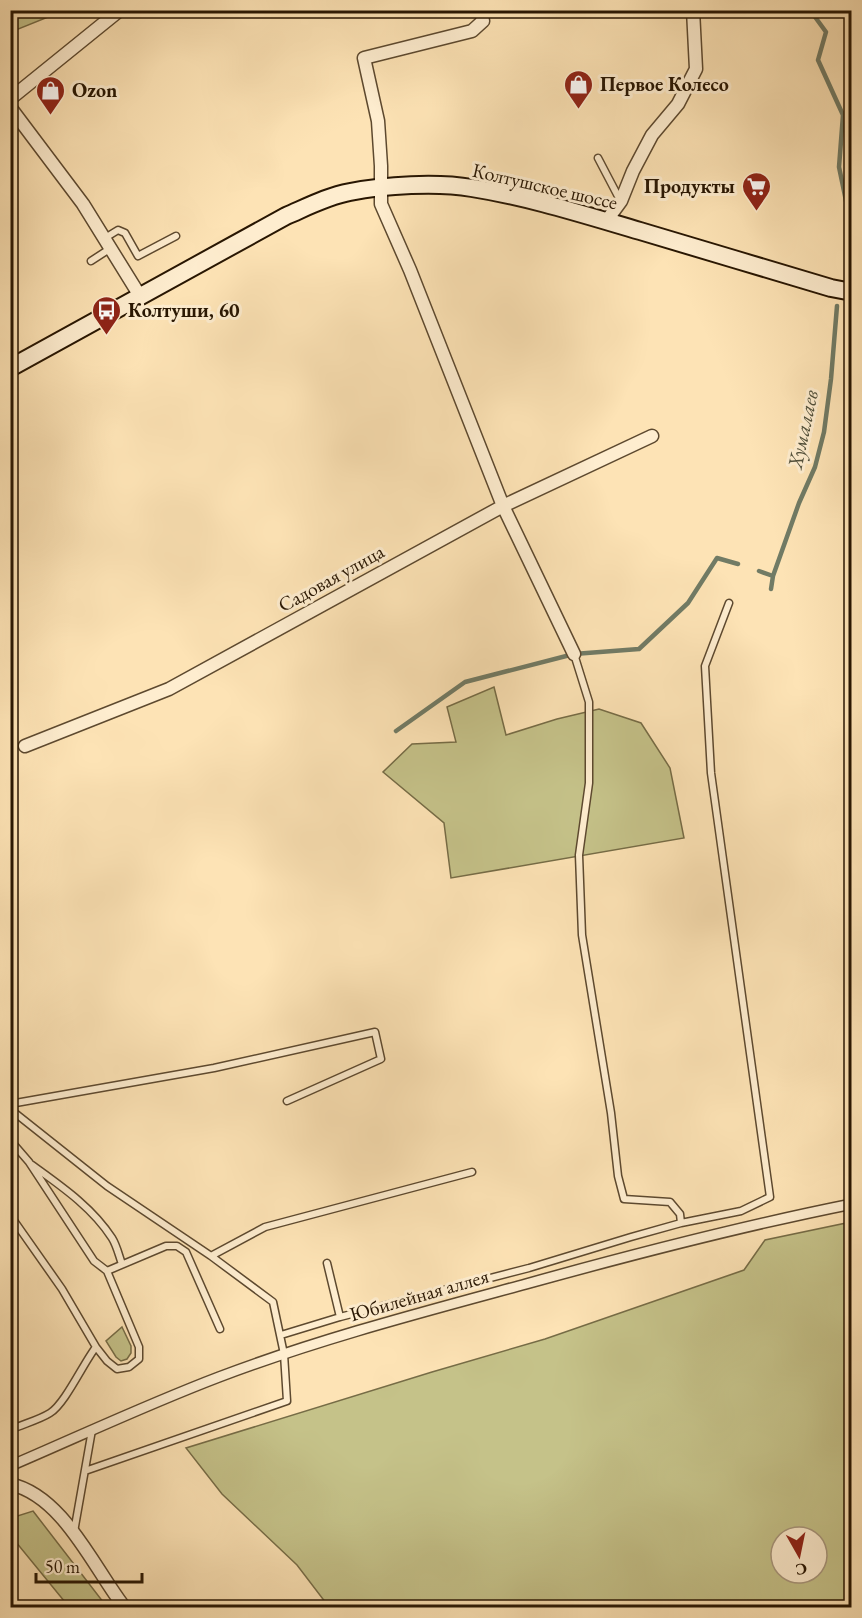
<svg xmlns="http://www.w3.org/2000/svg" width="862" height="1618" viewBox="0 0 862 1618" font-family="'EB Garamond',serif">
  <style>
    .green { fill: #c5c289; stroke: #766c46; stroke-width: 1.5; fill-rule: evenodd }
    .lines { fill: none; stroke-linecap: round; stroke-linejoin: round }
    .stream { stroke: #717b65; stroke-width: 4.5 }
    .service-casing { stroke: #5d492f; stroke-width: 9 }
    .pedestrian-casing { stroke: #5d492f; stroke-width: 12 }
    .minor-casing { stroke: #5d492f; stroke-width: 15 }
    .secondary-casing { stroke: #281602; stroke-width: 20 }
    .service { stroke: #feedcf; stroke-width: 6 }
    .pedestrian { stroke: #feedcf; stroke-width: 9 }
    .minor { stroke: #feedcf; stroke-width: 12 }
    .secondary { stroke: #feedcf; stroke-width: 16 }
    .labels { text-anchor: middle; stroke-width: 6; stroke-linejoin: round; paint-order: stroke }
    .poi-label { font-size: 20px; font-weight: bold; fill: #281602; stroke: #feedcf; text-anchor: start }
    .street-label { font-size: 20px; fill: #281602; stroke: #feedcf }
    .water-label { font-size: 21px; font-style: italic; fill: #52513c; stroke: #feedcf }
  </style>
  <rect width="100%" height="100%" fill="#fde3b5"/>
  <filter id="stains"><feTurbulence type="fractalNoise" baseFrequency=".00333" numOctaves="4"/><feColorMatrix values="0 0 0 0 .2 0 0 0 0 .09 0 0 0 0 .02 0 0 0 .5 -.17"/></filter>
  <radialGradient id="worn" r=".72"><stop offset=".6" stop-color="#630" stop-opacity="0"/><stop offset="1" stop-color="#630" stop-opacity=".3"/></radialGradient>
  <path class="green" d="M11,10H63V11L11,32Z
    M494,687L506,735L557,719L599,709L641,723L670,768L684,838L451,878L444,823L383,772L412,744L456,742L447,707Z
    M851,1222V1607H329L297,1565L222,1494L186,1448L432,1372L545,1339L744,1270L765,1240ZM781,1537H817V1573H781Z
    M122,1327L131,1346V1353L127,1359L121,1361L116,1357L106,1341Z
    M33,1511L107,1607H65V1602L11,1536V1518Z"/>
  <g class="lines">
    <path class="stream" d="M810,10L826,32L818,60L843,115L839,167L850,220
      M759,571L773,576
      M771,589L773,576L799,503L815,467L824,432L831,379L837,306
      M396,731L465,682L574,654L639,649L688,603L717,558L738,564"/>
    <defs>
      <path id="service" d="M598,158L620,200
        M105,238L118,230L125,233L138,256L176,236
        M91,261L111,248
        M574,654L589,702V783L579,855L582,935L611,1113L618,1176L624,1199L670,1202L680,1214L681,1223
        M10,927H11
        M10,1104L214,1068L375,1032L381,1059L287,1101
        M10,1109L107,1186L211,1256L273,1302L284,1354L287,1401L85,1471
        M10,1140L29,1162L94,1261L107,1271
        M32,1165C61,1186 92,1207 112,1238C117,1246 119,1256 122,1264
        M10,1215L62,1289L96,1347C84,1362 65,1404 50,1413C39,1420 23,1424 10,1430
        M211,1256L265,1227L472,1172
        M327,1263L340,1317
        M281,1335L340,1317L529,1268L631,1237L681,1223L741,1211L770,1197L711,773L705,666L729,603
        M96,1347L107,1361L117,1369L129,1367L139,1359V1347L107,1271L166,1246H177L186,1252L220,1329
        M74,1532L92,1430
        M10,1603L14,1608"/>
      <path id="pedestrian" d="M10,1466C80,1436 148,1404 219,1377C319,1339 423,1312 526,1284C634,1254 742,1226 852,1204"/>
      <path id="minor" d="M481,10L483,21L472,31L364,58L378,121L381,166V204L410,270L503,506L574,654
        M10,99L120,10
        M10,107L83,204L140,296
        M608,222L610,216L621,201L633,171L652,135L678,104L696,69L693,10
        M25,746L169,689L503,506L652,436
        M10,1484C64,1496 94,1569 125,1608"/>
      <path id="secondary" d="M10,368L286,216C307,207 328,196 350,192C385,185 437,182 472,188C529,197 585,215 640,231C704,250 767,269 831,288L852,292"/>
    </defs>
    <use href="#service" class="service-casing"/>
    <use href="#pedestrian" class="pedestrian-casing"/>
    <use href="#minor" class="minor-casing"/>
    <use href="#secondary" class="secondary-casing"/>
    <use href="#service" class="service"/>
    <use href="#pedestrian" class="pedestrian"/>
    <use href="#minor" class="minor"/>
    <use href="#secondary" class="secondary"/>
  </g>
  <defs>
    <symbol id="shop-pin" viewBox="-11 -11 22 30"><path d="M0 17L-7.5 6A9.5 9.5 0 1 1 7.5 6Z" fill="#8f2418" stroke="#feedcf"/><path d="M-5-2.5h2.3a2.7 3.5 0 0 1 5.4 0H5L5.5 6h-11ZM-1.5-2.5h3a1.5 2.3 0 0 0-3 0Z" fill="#fff"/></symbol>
    <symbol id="supermarket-pin" viewBox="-11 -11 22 30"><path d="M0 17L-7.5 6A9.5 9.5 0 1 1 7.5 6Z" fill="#8f2418" stroke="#feedcf"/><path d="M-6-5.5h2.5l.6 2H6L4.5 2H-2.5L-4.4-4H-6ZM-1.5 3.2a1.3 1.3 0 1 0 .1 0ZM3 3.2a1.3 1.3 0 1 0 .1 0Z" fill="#fff"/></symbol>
    <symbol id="bus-pin" viewBox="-11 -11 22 30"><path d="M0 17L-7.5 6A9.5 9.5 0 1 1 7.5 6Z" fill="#8f2418" stroke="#feedcf"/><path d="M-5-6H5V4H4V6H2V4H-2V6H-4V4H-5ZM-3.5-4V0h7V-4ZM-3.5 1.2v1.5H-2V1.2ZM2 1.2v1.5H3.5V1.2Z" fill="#fff"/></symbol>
  </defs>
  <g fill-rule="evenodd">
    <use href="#shop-pin" x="562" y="68" width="33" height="45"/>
    <use href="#shop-pin" x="34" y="74" width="33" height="45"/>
    <use href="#supermarket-pin" x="740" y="170" width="33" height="45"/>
    <use href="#bus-pin" x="90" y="294" width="33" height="45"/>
  </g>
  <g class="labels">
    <g class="poi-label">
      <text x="600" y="91">Первое Колесо</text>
      <text x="72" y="97">Ozon</text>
      <text x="735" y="193" text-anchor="end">Продукты</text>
      <text x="128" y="317">Колтуши, 60</text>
    </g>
    <g class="street-label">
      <text transform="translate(545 186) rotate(13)" y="7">Колтушское шоссе</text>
      <text transform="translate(331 578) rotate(-29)" y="7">Садовая улица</text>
      <text transform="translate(419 1295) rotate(-16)" y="7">Юбилейная аллея</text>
    </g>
    <g class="water-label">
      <text transform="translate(803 429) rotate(-78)" y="7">Хумалаев</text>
    </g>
  </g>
  <rect width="862" height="1618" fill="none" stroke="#fde3b5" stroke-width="36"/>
  <rect x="12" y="12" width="838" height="1594" fill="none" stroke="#281602" stroke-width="3"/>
  <rect x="18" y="18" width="826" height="1582" fill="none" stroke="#281602" stroke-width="1.5"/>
  <g transform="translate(799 1555) rotate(171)"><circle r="28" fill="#feedcf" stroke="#a8977d" stroke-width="1.5"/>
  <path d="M0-4.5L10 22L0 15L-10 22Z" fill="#8f2418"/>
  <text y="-9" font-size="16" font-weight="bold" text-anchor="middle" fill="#281602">С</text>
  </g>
  <path d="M36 1573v9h106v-9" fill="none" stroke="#281602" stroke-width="3"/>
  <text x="45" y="1573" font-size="18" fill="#281602" stroke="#feedcf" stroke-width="4.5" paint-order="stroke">50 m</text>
  <rect width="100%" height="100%" filter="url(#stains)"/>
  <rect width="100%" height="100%" fill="url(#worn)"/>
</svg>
